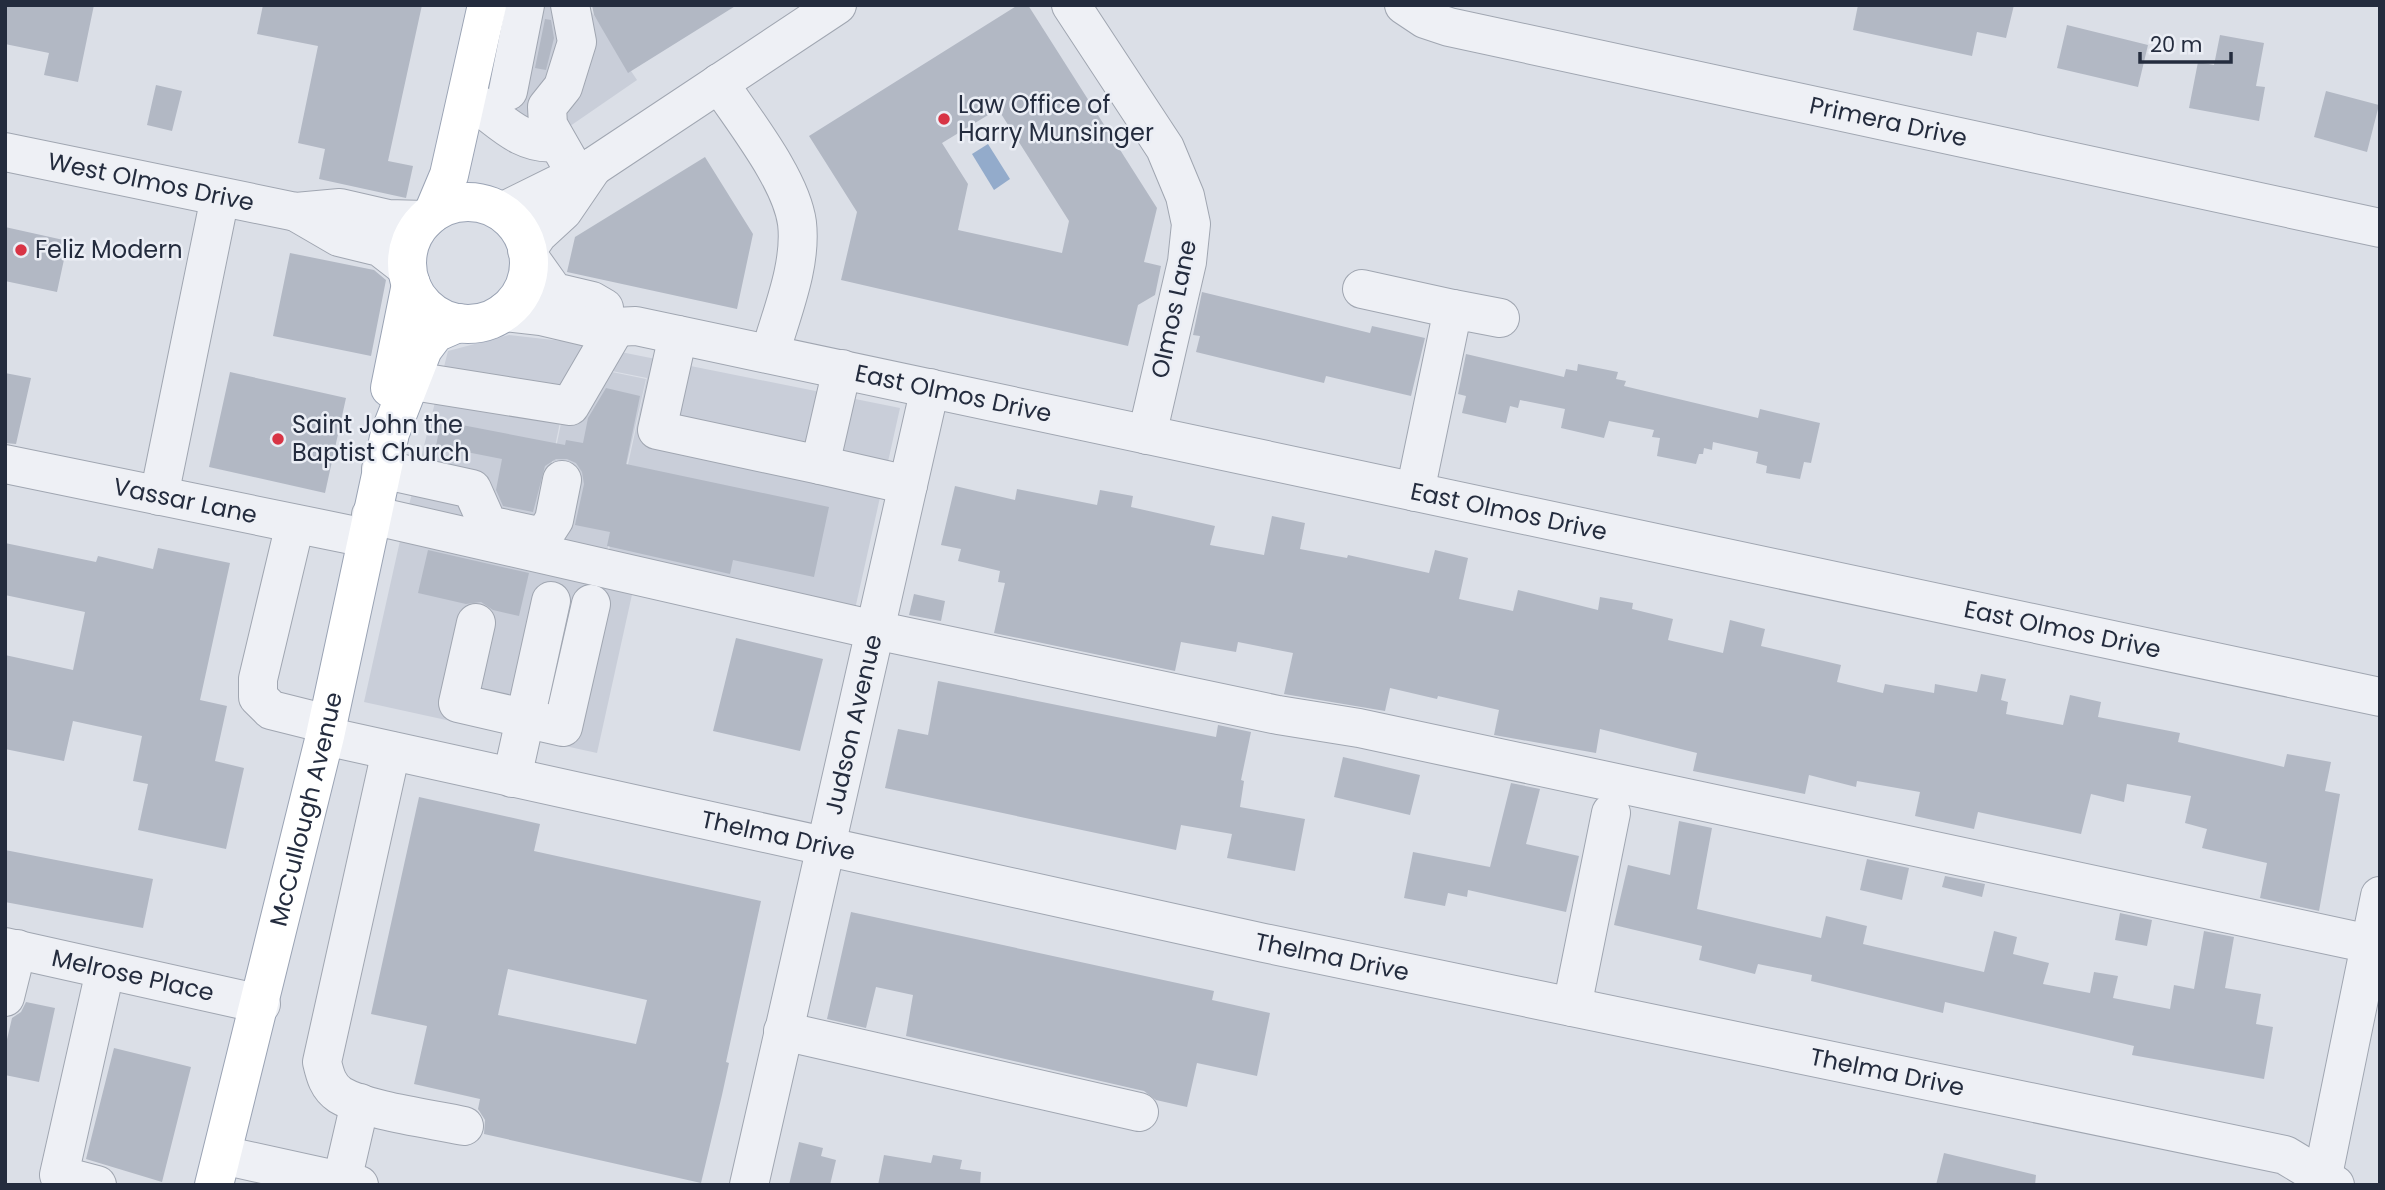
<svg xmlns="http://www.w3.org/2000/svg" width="2385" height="1190" viewBox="0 0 2385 1190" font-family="Poppins,sans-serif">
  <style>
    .built { fill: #c9ced9 }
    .water { fill: #93abcb }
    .building { fill: #b2b8c4; fill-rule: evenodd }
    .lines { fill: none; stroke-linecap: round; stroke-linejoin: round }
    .minor-casing { stroke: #a0a6b1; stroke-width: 40 }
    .major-casing { stroke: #9aa3b4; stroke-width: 40 }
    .minor { stroke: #eef0f5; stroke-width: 38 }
    .major { stroke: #fff; stroke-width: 38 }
    .poi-dot { fill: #d83445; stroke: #ebeef5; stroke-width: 2.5 }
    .labels { text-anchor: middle; stroke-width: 5; stroke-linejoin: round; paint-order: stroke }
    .poi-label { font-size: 24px; fill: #242c3e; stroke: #ebeef5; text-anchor: start }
    .street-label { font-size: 24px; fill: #242c3e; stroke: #ebeef5 }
  </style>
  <rect width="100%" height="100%" fill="#dbdfe7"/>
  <path class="built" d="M516,5H587L637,80L528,155L495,126Z
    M509,335L571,342L900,408L851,627L604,573L647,378L572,363L536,540L407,513L448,351Z
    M573,364L646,379L602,573L635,581L597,753L364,702L406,514L537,542Z"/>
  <path class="water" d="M988,144L1010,179L994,190L972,154Z"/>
  <path class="building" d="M5,5H94L78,82L44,75L49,53L5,44Z
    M263,5H422L388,161L413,166L406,198L319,179L325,149L298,143L318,46L257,34Z
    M592,5H737L628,73L594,15Z
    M1018,5H1028L1157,208L1144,262L1161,266L1155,295L1138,305L1128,346L841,280L857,212L809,136ZM998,109L1069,221L1062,253L958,230L968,184L942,143Z
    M1858,5H2014L2006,38L1977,32L1972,56L1853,30Z
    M545,19L551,20L554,38L546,70L535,68Z
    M2067,25L2148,45L2138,87L2057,68Z
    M2220,35L2264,43L2256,86L2265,87L2259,121L2189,108L2198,62L2214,65Z
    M156,85L182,91L172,131L147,125Z
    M2326,91L2379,105L2367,152L2314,137Z
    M705,157L753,234L737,309L567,272L575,237Z
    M5,227L68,241L57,292L5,281Z
    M290,253L374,270L386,280L371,356L273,336Z
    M1202,292L1370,333L1372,326L1425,338L1411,396L1326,376L1324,383L1196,352L1200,336L1193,335Z
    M1466,354L1564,377L1566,369L1577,371L1578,364L1618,372L1616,379L1626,381L1624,386L1758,418L1760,409L1820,423L1811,463L1804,462L1800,479L1766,473L1767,466L1756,463L1758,452L1713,442L1712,450L1704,448L1703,454H1699L1696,464L1657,456L1660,438L1652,437L1654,430L1609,421L1604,438L1561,428L1565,409L1520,400L1518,408L1510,406L1506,423L1462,413L1466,396L1458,394Z
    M230,372L346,398L325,493L209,467Z
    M5,373L31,378L16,444L5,443Z
    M606,388L640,396L626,464L829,507L814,577L733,560L730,574L607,546L610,532L575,525L584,484L582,472L576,463L567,459H556L545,466L533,512L503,506L496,490L502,459L436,446L441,421L565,445L566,440L583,443L588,418Z
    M955,486L1015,500L1017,489L1097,505L1100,490L1133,496L1131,507L1215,526L1210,545L1264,555L1272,516L1305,523L1300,549L1347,558L1348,555L1429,573L1435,550L1468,558L1459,599L1513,611L1518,590L1598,610L1600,597L1633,603L1632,609L1673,619L1668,640L1723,653L1730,620L1765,629L1761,646L1841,665L1837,682L1883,693L1885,684L1934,693L1935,684L1977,692L1981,674L2006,679L2001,700L2008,702L2006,714L2063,725L2070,695L2101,702L2098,717L2180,733L2178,742L2284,767L2287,754L2331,762L2325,791L2340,794L2319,911L2260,898L2267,863L2202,848L2207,829L2185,823L2191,796L2127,784L2124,802L2091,794L2081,834L1978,812L1974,829L1915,816L1920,792L1857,781L1856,787L1809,775L1805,794L1693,771L1697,753L1600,729L1596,753L1494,735L1499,710L1438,696L1437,699L1390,688L1385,711L1284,694L1293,653L1238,642L1236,652L1181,642L1175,671L994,633L1005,583L998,582L1000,571L958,561L961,549L941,545Z
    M5,543L96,562L98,556L153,569L158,548L230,563L200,700L227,706L215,761L244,768L226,849L138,830L148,784L133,781L142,736L73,721L64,761L5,749V655L73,670L85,612L5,595Z
    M428,550L529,573L519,616L493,610L481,602L466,604L418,593Z
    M914,594L945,601L941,621L909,615Z
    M736,638L823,659L800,751L713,731Z
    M938,681L1216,737L1218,725L1251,732L1241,780L1244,781L1240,807L1305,819L1295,871L1227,858L1232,834L1181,825L1176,850L885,788L898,729L928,735Z
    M1343,757L1420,775L1410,815L1334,797Z
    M1511,783L1540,789L1526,844L1579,856L1566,912L1468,890L1467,897L1448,893L1445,906L1404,898L1413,852L1490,867Z
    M419,797L540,824L534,851L761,901L726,1062L729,1063L722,1095L701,1183L484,1134L485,1120L478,1109L480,1099L414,1084L427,1026L371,1014ZM508,969L647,1000L636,1044L498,1015Z
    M1679,821L1712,828L1697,909L1821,938L1826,916L1867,926L1863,944L1984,972L1994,931L2017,937L2013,954L2049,963L2043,984L2090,993L2094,972L2118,976L2113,998L2170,1009L2174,985L2194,989L2204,931L2234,937L2225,988L2261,994L2256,1024L2273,1027L2264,1079L2132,1055L2134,1046L1945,1002L1943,1013L1811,981L1812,975L1758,964L1755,974L1699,960L1702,946L1614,925L1628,865L1670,875Z
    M5,850L153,879L143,928L5,902Z
    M1867,859L1909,868L1902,900L1860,890Z
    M1945,876L1985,884L1982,897L1942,887Z
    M851,912L1214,991L1212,1000L1270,1013L1257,1076L1197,1063L1187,1107L1156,1100L1144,1091L906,1036L913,995L876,987L866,1028L827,1019Z
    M2120,913L2152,920L2147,946L2115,940Z
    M26,1002L55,1008L39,1082L5,1075V1048L12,1018L21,1012Z
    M114,1048L191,1067L162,1182L86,1159Z
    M799,1142L823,1148L821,1156L836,1160L830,1185H789Z
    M1944,1153L2036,1175L2035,1185H1936Z
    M884,1155L931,1163L933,1155L962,1160L960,1169L981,1172L980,1185H878Z"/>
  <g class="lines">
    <defs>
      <g id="minor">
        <path d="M570,5L577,42L563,87L547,107L548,125L576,174"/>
        <path d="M1071,5L1165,148L1185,196L1191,224L1187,262L1147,435"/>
        <path id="s1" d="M1404,5L1425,19L1449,27L2380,228"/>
        <path d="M719,83C744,121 791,179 797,223C802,266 781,314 770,354"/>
        <path d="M508,91L525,5"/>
        <path d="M477,104C502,122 523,146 556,142"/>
        <path id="s2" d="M5,152L296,212L340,208L388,219L425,220"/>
        <path d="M296,212L339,237L380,247L407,268"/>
        <path d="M502,212L593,167L837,5"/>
        <path d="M527,250L538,234L563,211L593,167"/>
        <path d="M529,257L554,292L592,301L604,308"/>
        <path d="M1362,289L1453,309"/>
        <path id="s3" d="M504,312L541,316L592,328L636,326L2380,697"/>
        <path d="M678,335L657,430L820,465L842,369"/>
        <path d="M413,381L570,406L616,327"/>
        <path id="s4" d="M5,464L366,538"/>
        <path d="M820,465L908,485"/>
        <path d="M381,469L472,489L488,525L543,537L554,520L562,480"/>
        <path d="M1415,492L1453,309L1500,318"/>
        <path d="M159,496L220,197"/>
        <path d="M371,515L875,630L1278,715L1359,728L2370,944"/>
        <path d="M295,524L258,679V697L271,710L327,724"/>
        <path d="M476,623L458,703L563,727L591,604"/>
        <path id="s5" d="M325,736L1264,943L2285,1155L2335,1185"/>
        <path d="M391,751L322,1062C325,1075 328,1087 340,1095C367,1111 432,1119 464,1126"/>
        <path d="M512,778L551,601"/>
        <path id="s6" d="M5,947L261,1004"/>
        <path d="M5,997L17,949"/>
        <path d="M1572,1007L1611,813"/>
        <path d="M783,1031L1139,1112"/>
        <path d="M222,1155L359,1185"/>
        <path d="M342,1181L360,1103"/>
        <path d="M97,1185L59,1175L105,971"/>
        <path id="s7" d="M749,1185L930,388"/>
        <path d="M2321,1185L2380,896"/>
      </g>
      <g id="major">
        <circle cx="468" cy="263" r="61"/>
        <path d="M433,213L449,175L487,5"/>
        <path d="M390,388L411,284"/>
        <path id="s8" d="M214,1185L325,736L390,433L423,349L435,333L458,323"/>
      </g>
    </defs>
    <use href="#minor" class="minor-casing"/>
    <use href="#major" class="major-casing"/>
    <use href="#minor" class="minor"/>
    <use href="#major" class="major"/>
  </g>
  <g class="poi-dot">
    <circle cx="944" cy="119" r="7"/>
    <circle cx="21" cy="250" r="7"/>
    <circle cx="278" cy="439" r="7"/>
  </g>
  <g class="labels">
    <g class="poi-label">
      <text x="958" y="113">Law Office of<tspan x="958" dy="28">Harry Munsinger</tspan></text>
      <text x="35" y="258">Feliz Modern</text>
      <text x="292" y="433">Saint John the<tspan x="292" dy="28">Baptist Church</tspan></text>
    </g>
    <g class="street-label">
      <text dy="8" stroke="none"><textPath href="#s1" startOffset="500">Primera Drive</textPath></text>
      <text dy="8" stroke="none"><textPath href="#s2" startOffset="149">West Olmos Drive</textPath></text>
      <text transform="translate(1174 309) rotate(-78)" y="8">Olmos Lane</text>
      <text dy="8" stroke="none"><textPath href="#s3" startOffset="458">East Olmos Drive</textPath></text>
      <text dy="8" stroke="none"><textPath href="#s4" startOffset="184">Vassar Lane</textPath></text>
      <text dy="8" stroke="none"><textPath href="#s3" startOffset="1026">East Olmos Drive</textPath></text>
      <text dy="8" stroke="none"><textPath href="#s3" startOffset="1592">East Olmos Drive</textPath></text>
      <text dy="8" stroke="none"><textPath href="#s7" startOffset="472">Judson Avenue</textPath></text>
      <text dy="8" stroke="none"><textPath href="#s8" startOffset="387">McCullough Avenue</textPath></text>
      <text dy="8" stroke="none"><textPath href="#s5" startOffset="464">Thelma Drive</textPath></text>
      <text dy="8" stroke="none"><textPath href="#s5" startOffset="1031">Thelma Drive</textPath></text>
      <text dy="8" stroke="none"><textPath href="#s6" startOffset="131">Melrose Place</textPath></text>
      <text dy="8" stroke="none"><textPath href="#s5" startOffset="1598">Thelma Drive</textPath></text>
    </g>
  </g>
  <rect width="2385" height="1190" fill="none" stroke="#242c3e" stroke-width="14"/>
  <path d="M2140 52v10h91v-10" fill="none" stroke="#242c3e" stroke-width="3.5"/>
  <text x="2150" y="52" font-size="21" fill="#242c3e" stroke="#ebeef5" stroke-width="5" paint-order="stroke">20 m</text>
</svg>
